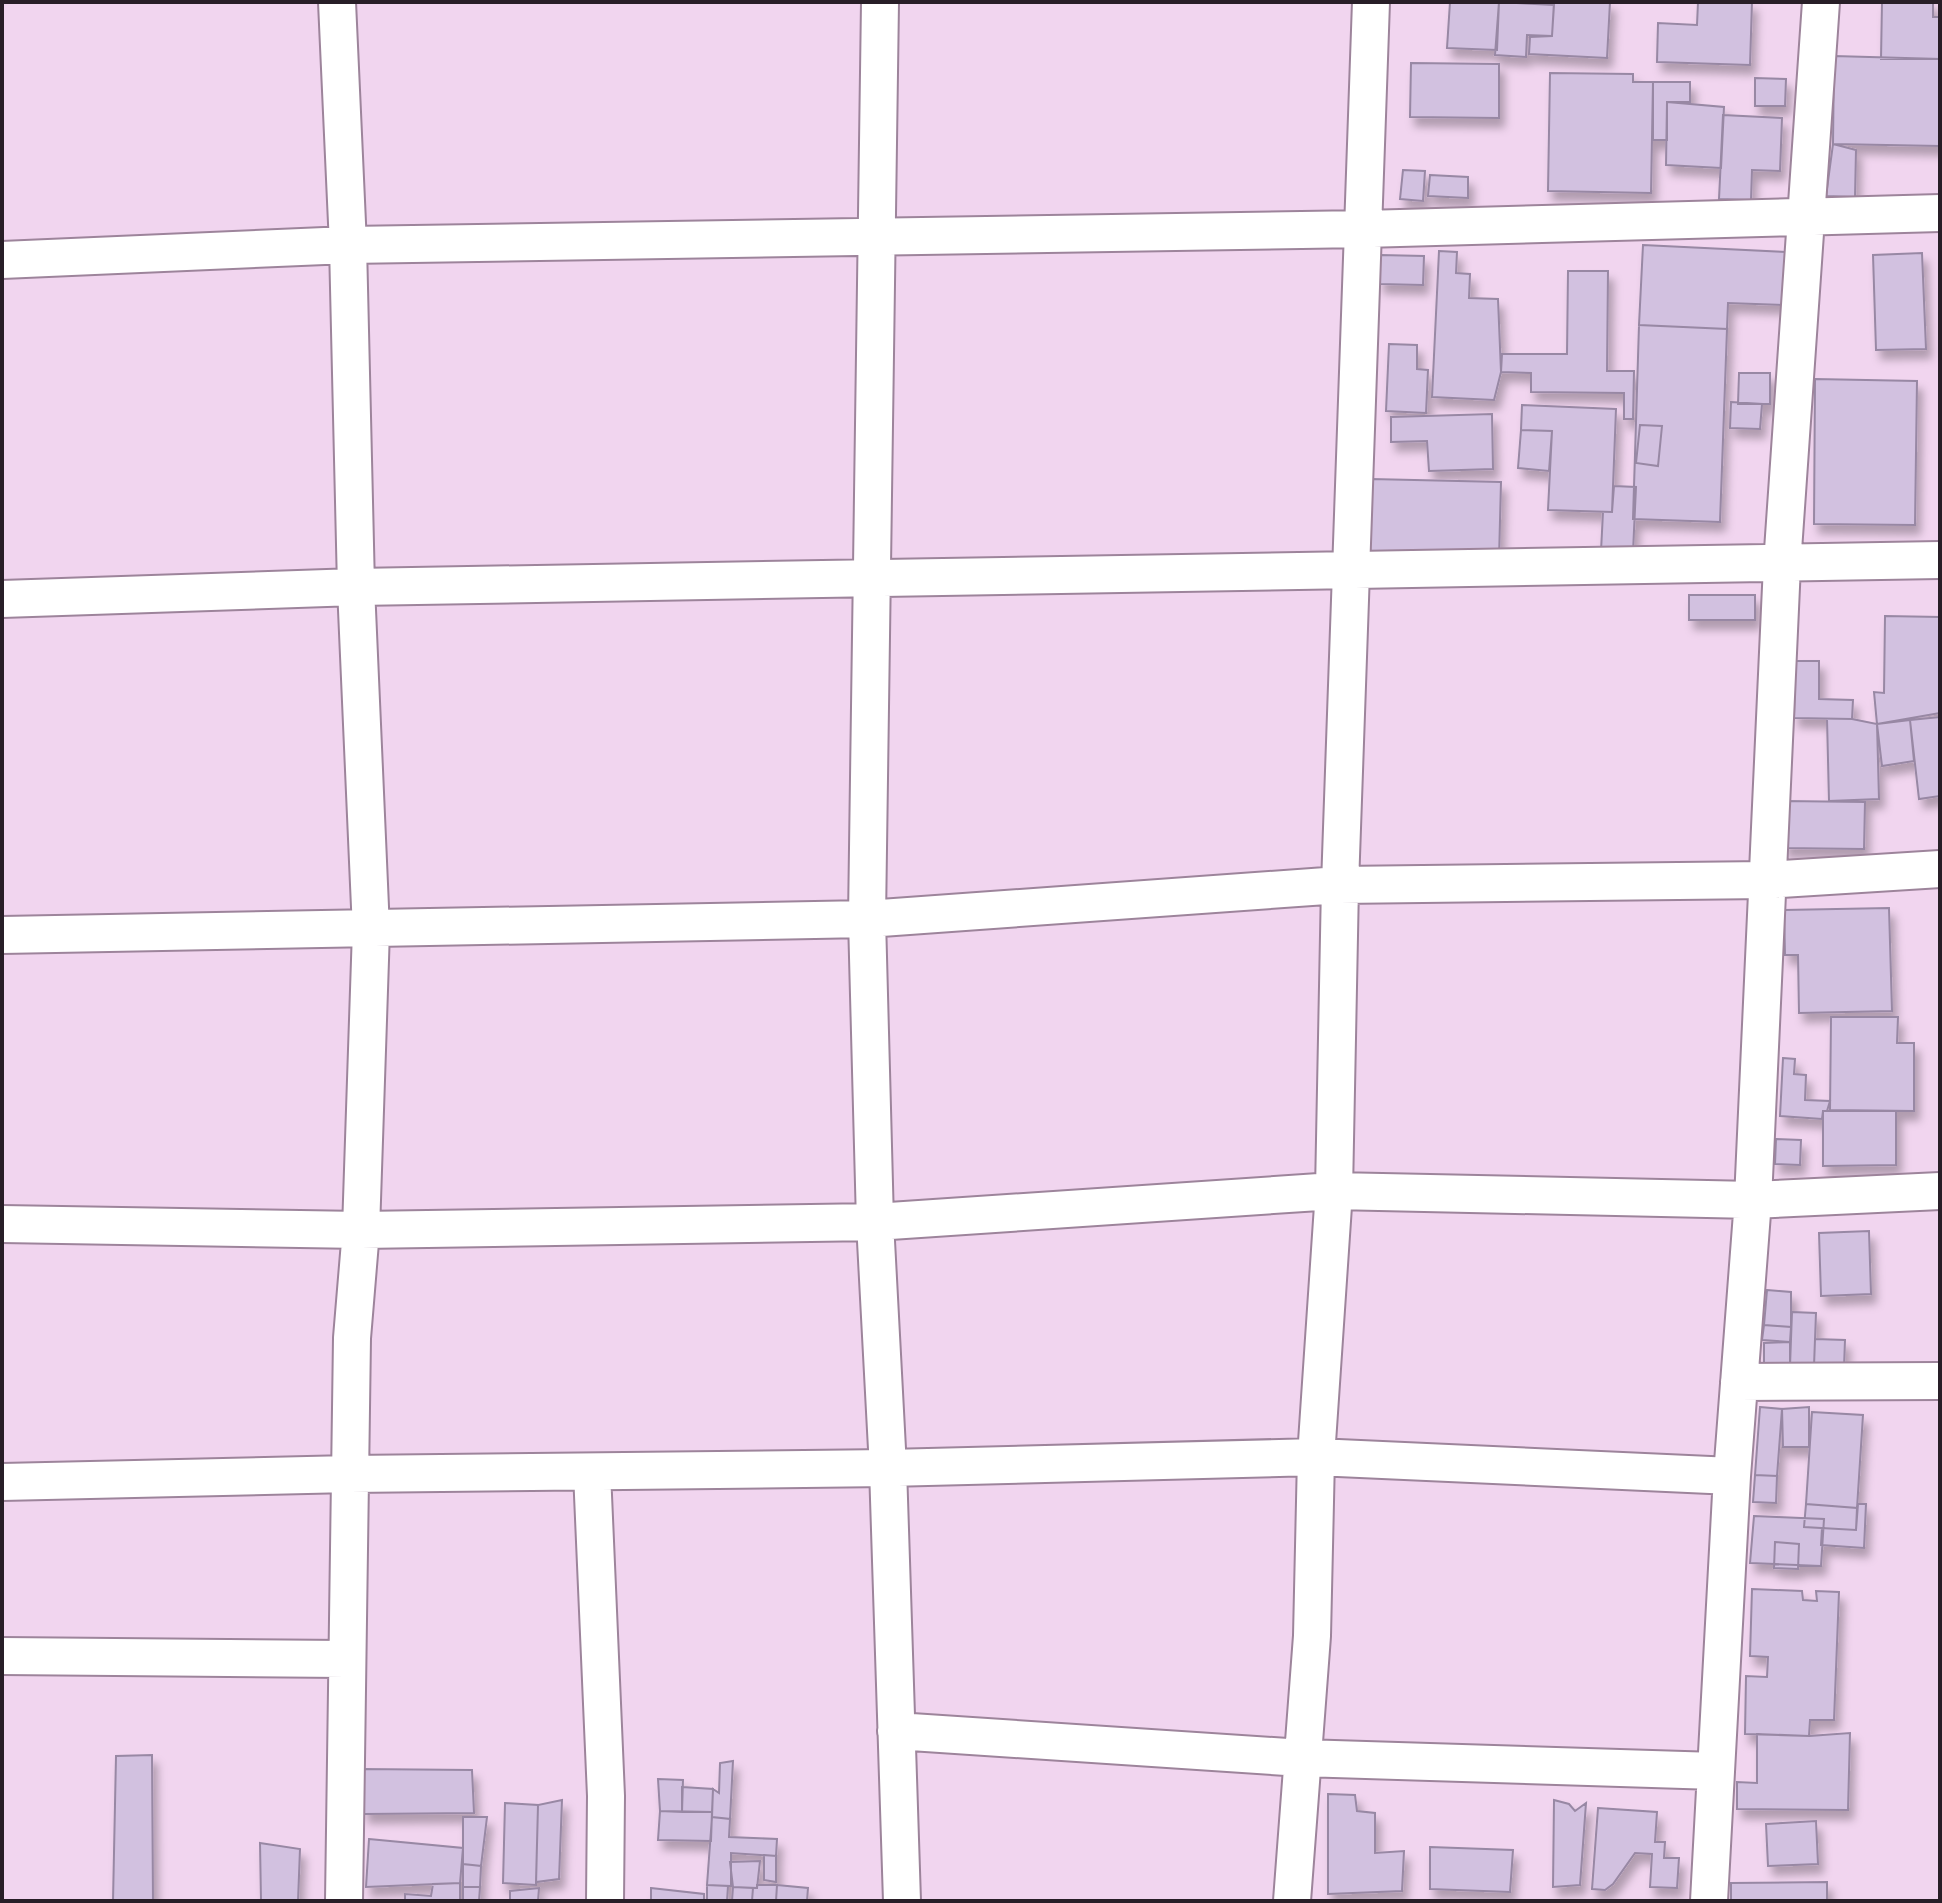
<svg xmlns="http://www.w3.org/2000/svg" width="1942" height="1903" viewBox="0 0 1942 1903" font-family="Literata,serif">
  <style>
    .building { fill: #d2c1e0; stroke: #9888a4; stroke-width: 2; filter: url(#shadow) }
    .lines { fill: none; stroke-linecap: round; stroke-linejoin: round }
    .minor-casing { stroke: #9d849b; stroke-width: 40 }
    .minor { stroke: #fff; stroke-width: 36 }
  </style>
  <defs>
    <filter id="shadow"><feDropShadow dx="5" dy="9" stdDeviation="4" flood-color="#0004"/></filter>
  </defs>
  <rect width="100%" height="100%" fill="#f1d5ef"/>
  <path class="building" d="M1450,2H1499L1497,50L1447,48Z
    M1499,2L1554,5L1552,36L1527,35L1526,57L1495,55Z
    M1554,2H1610L1607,58L1529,54L1530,37L1552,36Z
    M1698,2H1752L1750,65L1657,62L1658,23L1697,25Z
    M1882,2H1933V17H1940V59H1881Z
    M1834,56L1940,59V146L1833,144Z
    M1411,63L1499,64V118L1410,117Z
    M1550,73L1633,74V82H1653L1651,193L1548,191Z
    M1755,78L1786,79L1785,106H1755Z
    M1653,82H1690V102H1667V140H1653Z
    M1667,102L1724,107L1721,168L1666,165Z
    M1723,115L1782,118L1780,171L1752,170L1751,200L1719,199Z
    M1833,144L1856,150L1855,197L1826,196Z
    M1403,170L1425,171L1423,201L1400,199Z
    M1430,175L1468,177V198L1428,196Z
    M1643,245L1786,252L1784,305L1728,303L1727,329L1639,325Z
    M1439,251L1457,252L1456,273L1470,274L1469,298L1498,299L1501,372L1494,400L1432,397Z
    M1922,253L1926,349L1876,350L1873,255Z
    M1380,255L1424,256L1423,285L1379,284Z
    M1568,271H1608L1607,371H1634L1633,419H1624V393L1531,392V373L1501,372L1502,354H1567Z
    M1639,325L1727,329L1720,522L1633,519Z
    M1389,344L1417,345V369L1428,370L1426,413L1386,411Z
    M1739,373H1770V404H1738Z
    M1815,379L1917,381L1915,525L1814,524Z
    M1731,402L1762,404L1760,429L1730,428Z
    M1522,405L1616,409L1612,512L1548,510L1552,431L1521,430Z
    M1492,414L1493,469L1429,471L1427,441L1391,442V417Z
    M1640,425L1662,426L1658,466L1636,463Z
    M1521,430L1552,431L1549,471L1518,468Z
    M1371,479L1501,482L1499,559L1369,557Z
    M1614,486L1636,487L1633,552L1601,551L1603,512H1612Z
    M1689,595H1755V620H1689Z
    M1885,616L1940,617V713L1877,724L1874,692L1884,693Z
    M1795,661H1819V699L1853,700L1852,719L1794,718Z
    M1940,717V796L1919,799L1910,720Z
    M1827,719H1852L1877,724L1879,799L1829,801Z
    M1910,720L1914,761L1882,766L1877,724Z
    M1784,801L1865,802L1864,849L1783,848Z
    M1889,908L1892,1011L1799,1013L1798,955H1785L1784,910Z
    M1831,1017H1898L1897,1043H1914V1111L1830,1110Z
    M1783,1058L1795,1059L1794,1074L1806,1075L1805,1100L1830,1101L1827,1111H1823L1822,1119L1780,1116Z
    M1823,1111H1896V1165L1823,1166Z
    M1776,1139L1801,1140L1800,1165L1775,1164Z
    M1869,1231L1871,1294L1821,1296L1819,1233Z
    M1767,1290L1791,1292V1327L1764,1325Z
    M1792,1312L1816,1313L1814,1366H1790Z
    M1764,1325L1791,1327L1790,1342L1762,1340Z
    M1815,1339L1845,1340L1844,1367L1814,1366Z
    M1790,1342V1366L1764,1365V1343Z
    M1760,1407L1782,1409L1777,1476L1755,1475Z
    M1809,1407V1447H1783L1782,1409Z
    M1812,1412L1863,1415L1857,1508L1806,1504Z
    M1755,1475L1777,1476L1776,1503L1753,1502Z
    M1806,1504L1857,1508L1856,1530L1804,1527Z
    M1858,1504H1866L1864,1548L1821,1545L1822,1528L1856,1530Z
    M1754,1516L1824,1519L1821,1566L1750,1563Z
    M1775,1542L1799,1544L1798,1569L1774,1568Z
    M1752,1589L1802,1591L1803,1600L1817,1601L1816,1591L1839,1592L1834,1720H1810L1809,1736L1745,1734L1746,1676L1767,1677L1768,1657L1750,1656Z
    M1850,1733L1848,1810L1737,1809V1782L1757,1783V1734L1809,1736Z
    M152,1755L153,1901H113L116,1756Z
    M733,1761L730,1819L712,1817L713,1789L719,1793L720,1763Z
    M360,1769L472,1770L474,1813L364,1814Z
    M658,1779L683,1780L682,1812L660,1811Z
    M682,1787L713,1789L712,1812H682Z
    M1328,1794L1355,1795L1357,1811L1375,1813V1853L1404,1851L1402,1891L1328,1894Z
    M562,1800L559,1879L536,1882L538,1805Z
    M1554,1800L1569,1804L1575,1811L1586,1803L1580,1885L1553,1887Z
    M505,1803L538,1805L536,1885L503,1883Z
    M1598,1808L1657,1812L1655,1842H1665L1664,1858H1679L1677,1888L1650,1887L1652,1854L1635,1853L1613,1884L1605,1890L1592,1889Z
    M660,1811L712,1812L711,1841L658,1840Z
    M463,1817H487L481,1866L463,1864Z
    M712,1817L730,1819L729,1837L777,1839L776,1856L731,1853V1886L707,1885Z
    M1816,1821L1818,1864L1768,1866L1766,1824Z
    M369,1839L463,1848L460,1883L366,1887Z
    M260,1843L300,1849L298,1901H261Z
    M1430,1847L1513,1850L1510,1892L1430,1889Z
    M764,1855L776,1856V1882L764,1880Z
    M760,1861L757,1888L733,1887L730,1862Z
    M463,1864L481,1866L480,1887H463Z
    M1827,1882V1901H1731V1883Z
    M460,1883V1901H405V1894L431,1896L433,1884Z
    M707,1885L728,1886L727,1901H707Z
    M757,1885H777L776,1901H752L753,1888H757Z
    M777,1885L808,1888L807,1901H776Z
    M463,1887H480L479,1901H463Z
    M733,1887L753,1888L752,1901H732Z
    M539,1888L538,1901H510V1891Z
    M651,1888L704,1894V1901H651Z"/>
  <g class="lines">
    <defs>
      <path id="minor" d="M337,2L348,245L356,587L371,930L361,1230L352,1338L344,1901
        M880,2L867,919L875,1222L888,1468L902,1901
        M2,260L348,245L1364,229L1940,213
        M2,599L356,587L1940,560
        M2,935L867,919L1340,885L1766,880L1940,869
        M2,1224L361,1230L875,1222L1334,1191L1753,1200L1940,1191
        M1739,1382L1940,1381
        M592,1472L606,1796L605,1901
        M2,1482L350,1474L888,1468L1316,1457L1732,1476
        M2,1656L345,1659
        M896,1731L1302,1758L1716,1771
        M1292,1901L1312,1636L1316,1457L1334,1191L1340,885L1371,2
        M1709,1901L1732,1476L1753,1200L1782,565L1821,2"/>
    </defs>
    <use href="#minor" class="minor-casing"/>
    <use href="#minor" class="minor"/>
  </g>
  <rect width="1942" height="1903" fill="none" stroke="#281e27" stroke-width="8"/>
</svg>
